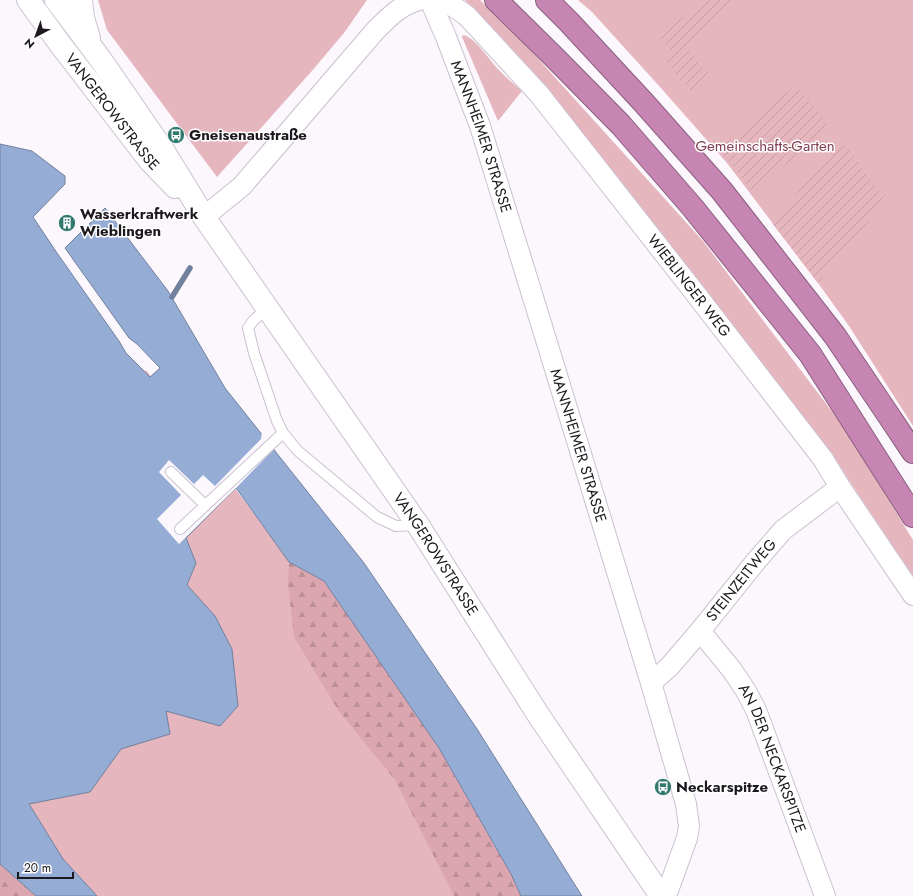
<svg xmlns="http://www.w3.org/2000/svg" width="913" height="896" viewBox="0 0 913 896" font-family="Jost,sans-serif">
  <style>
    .green { fill: #e6b6bf }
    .forest { fill: url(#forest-firs) }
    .garden { fill: url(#garden-furrows) }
    .water { fill: #95acd4; stroke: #71809d }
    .pier { fill: #fbf7fd }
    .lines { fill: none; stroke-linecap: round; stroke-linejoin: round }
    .stream { stroke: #71809d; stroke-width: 5.5 }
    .lane-casing { stroke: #cbc1d0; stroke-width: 12 }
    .street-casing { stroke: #cbc1d0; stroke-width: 22 }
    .secondary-casing { stroke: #cbc1d0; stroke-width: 24 }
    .highway-casing { stroke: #8a5f7e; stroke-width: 24 }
    .lane { stroke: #fff; stroke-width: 10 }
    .street { stroke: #fff; stroke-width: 20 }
    .secondary { stroke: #fff; stroke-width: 22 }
    .highway { stroke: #c685b2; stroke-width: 22 }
    .labels { text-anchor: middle; stroke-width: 3; stroke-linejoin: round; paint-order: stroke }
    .street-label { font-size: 15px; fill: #1c181e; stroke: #fff }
    .poi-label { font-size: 15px; font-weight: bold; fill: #1c181e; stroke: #fff; text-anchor: start }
    .park-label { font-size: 15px; fill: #833f51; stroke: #fff }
  </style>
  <defs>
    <pattern id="forest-firs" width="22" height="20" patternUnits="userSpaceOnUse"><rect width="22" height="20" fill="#dca6b1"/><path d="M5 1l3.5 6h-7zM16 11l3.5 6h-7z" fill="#bc8e98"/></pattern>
    <pattern id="garden-furrows" width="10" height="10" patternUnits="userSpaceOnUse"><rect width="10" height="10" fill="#e6b6bf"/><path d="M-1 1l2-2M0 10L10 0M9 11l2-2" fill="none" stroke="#c59ca4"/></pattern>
  </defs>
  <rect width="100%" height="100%" fill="#fbf7fd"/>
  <path class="green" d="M98,0H367L344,33L311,72L217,177L107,30Z
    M465,0H480L523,42L703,241L846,430L913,540V577L827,447L686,269L476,11Z
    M578,0H913V426L849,326L818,283L727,163L660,87L592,12Z
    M463,35C474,36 491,62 499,70C506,78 514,84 522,91L498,121L462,37Z
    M146,370L363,659L507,896H42L32,884L0,514Z"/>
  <path class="forest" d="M289,562L324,581L439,748L511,874L521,896H454L395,780L338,710L294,637L288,584Z
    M0,864L36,896H0Z"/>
  <path class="garden" d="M706,0H731L732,2L685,46L712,77L693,94L666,62L673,56L658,36Z
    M796,85L830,127L753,192L719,149Z
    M841,140L886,200L818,283L772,223Z"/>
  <path class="water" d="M0,144L32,151L65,176V184L33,217L57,253L119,341L126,353L150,377L160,368L137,344L129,338L65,248L105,208L168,291L225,388L364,563L477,729L582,896H521L511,874L439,748L324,581L289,562L236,488L186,538L196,563L187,585L215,616L232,649L238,706L220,726L166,711L170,734L121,749L90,792L29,804L63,859L97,896H36L0,864Z"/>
  <path class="pier" d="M262,431L269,441L272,451L236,488L179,544L157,519L181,495L159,472L169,460L194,484L203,475L215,486L261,439Z"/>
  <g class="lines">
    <path class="stream" d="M172,297L190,268"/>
    <defs>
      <path id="lane" d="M267,308L253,321L248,328L254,353L277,421L283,433L298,451L377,517L396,526L418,525
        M171,472L205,505
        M180,529L283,433"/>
      <g id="street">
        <path id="s1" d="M430,0L446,37L480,126L544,333L651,683L686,804L689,826L687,838L666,896"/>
        <path id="s2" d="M438,0C449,3 458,9 467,16L539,94L695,293L823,459L840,487L913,595"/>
        <path d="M204,217L242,186L375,31C389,17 400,5 419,0"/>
        <path id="s3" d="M700,631L732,670L746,691L756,710L825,896"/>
        <path id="s4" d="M651,683L670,666L700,631L757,560L783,530L840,487"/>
      </g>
      <g id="secondary">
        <path id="s5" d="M28,0L60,44L150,161L175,187"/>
        <path id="s6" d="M56,0L101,60L163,150L204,217L418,525L539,716L661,896"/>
        <path d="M81,0L83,18L89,38"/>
      </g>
      <path id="highway" d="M496,0L555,58L621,125L693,208L810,354L913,516
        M547,0L569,22L644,103L722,191L835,336L891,419L913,452"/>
    </defs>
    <use href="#lane" class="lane-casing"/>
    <use href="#street" class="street-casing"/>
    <use href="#secondary" class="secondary-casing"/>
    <use href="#highway" class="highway-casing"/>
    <use href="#lane" class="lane"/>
    <use href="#street" class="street"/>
    <use href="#secondary" class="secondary"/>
    <use href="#highway" class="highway"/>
  </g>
  <defs>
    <symbol id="bus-disc" viewBox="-11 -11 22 22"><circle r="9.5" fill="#31786f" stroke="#fff"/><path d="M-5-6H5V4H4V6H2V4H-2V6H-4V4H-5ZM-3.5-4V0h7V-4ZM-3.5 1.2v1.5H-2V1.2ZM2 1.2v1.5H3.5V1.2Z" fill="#fff"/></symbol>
    <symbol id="building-disc" viewBox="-11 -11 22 22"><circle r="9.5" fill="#31786f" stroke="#fff"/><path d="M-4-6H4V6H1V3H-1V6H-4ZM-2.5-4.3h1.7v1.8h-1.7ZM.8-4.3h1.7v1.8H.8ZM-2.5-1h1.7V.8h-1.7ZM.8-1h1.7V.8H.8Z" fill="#fff"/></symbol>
  </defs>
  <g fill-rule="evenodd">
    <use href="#bus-disc" x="166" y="125" width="20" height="20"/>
    <use href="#building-disc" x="57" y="213" width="20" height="20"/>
    <use href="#bus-disc" x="653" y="777" width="20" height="20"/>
  </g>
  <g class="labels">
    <g class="street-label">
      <text dy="5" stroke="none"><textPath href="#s5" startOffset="140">VANGEROWSTRASSE</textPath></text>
      <text dy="5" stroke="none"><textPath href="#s1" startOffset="146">MANNHEIMER STRASSE</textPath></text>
      <text dy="5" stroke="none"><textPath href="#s2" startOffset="383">WIEBLINGER WEG</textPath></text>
      <text dy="5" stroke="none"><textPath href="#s1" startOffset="470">MANNHEIMER STRASSE</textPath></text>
      <text dy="5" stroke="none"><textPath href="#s6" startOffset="672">VANGEROWSTRASSE</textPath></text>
      <text dy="5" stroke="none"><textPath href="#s4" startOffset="137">STEINZEITWEG</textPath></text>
      <text dy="5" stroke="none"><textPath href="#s3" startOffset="148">AN DER NECKARSPITZE</textPath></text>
    </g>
    <g class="poi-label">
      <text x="189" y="140">Gneisenaustraße</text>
      <text x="80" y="219">Wasserkraftwerk<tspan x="80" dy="17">Wieblingen</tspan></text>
      <text x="676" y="792">Neckarspitze</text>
    </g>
    <g class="park-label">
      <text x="765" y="151">Gemeinschafts-Garten</text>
    </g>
  </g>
  <g transform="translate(36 36) rotate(221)" stroke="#ffffff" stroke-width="3" paint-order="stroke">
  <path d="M0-3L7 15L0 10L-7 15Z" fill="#1c181e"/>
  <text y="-6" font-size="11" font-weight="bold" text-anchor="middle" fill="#1c181e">N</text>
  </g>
  <path d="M18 872v6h55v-6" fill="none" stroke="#1c181e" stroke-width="2"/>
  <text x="24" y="872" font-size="12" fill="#1c181e" stroke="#ffffff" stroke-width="3" paint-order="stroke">20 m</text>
</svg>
